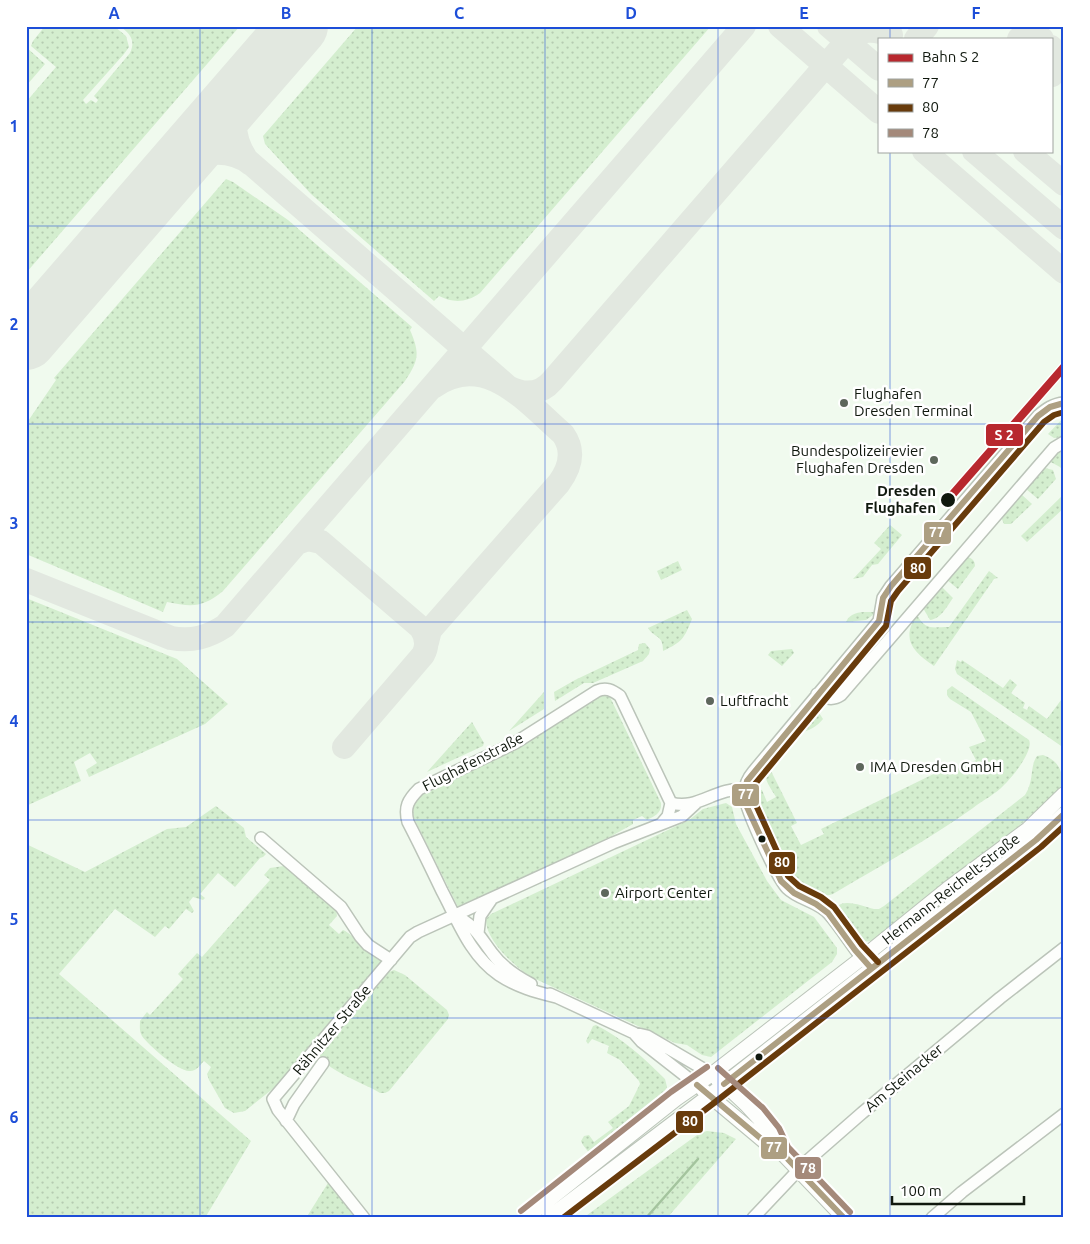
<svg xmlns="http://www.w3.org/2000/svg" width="1090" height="1244" viewBox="0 0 1090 1244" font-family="Ubuntu,sans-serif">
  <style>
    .grass { fill: url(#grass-dots) }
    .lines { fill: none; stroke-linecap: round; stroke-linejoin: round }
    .stream { stroke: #a4c49e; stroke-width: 2.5 }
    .taxiway { stroke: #e2e8e0; stroke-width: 24 }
    .runway { stroke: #e2e8e0; stroke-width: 60 }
    .minor-casing { stroke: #bbc4b9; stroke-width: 14 }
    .major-casing { stroke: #bbc4b9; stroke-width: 16 }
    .minor { stroke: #fdfefc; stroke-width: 11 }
    .major { stroke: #fdfefc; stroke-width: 14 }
    .bus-1-casing { stroke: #fff; stroke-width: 10 }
    .bus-2-casing { stroke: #fff; stroke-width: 10 }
    .bus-3-casing { stroke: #fff; stroke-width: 10 }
    .bus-1 { stroke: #ad9f82; stroke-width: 6 }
    .bus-2 { stroke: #683b0c; stroke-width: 6 }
    .bus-3 { stroke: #a4897a; stroke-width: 6 }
    .rail-1-casing { stroke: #fff; stroke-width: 11 }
    .rail-1 { stroke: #b8282e; stroke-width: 8 }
    .grid { fill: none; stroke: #1d4ed8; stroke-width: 1; stroke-opacity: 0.55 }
    .poi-dot { fill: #5e675c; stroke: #fff; stroke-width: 2 }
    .stop-dot { fill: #10180e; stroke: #fff; stroke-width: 2 }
    .labels { text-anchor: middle; stroke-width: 5; stroke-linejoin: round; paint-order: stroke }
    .poi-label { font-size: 15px; fill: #10180e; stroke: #fff; text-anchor: start }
    .stop-label { font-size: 15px; font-weight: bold; fill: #10180e; stroke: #fff; text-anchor: end }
    .street-label { font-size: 15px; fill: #10180e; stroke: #fff }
    .line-badge { stroke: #fff; stroke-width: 2 }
    .badge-label { font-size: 14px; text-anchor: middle; font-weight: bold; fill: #fff }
    .neatline { fill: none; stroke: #1d4ed8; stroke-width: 2 }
    .grid-label { font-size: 16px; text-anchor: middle; font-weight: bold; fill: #1d4ed8 }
  </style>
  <defs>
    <pattern id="grass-dots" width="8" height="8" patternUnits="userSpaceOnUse" patternTransform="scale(1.25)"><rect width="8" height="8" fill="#d4eecf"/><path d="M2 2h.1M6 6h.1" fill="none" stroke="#b5cbb1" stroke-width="1.8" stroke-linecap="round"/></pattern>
  </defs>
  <rect width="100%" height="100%" fill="#f0faee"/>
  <path class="grass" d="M45,26H114L126,36L129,47L124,54L83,100L86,104L91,100L96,103L98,100L94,96L130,53C136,40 130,34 120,26H240L26,273V102L56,67L31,46L33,41Z
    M358,26H711L480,293C466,303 453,303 439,296L434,301L311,194L265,144L263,136Z
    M26,47L45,64L26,86Z
    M226,179L233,182L288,220L412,327L410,330C420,353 419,360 405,381L223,591C202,608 192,607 167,602L163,612L26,554V424L56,380L54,378Z
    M1064,417V437L1054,438L1048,434Z
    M1064,445V472L1060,467L1047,460Z
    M1045,468L1053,470L1056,479L1038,499L1026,489Z
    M1021,494L1032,504L1011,524H1004L1001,517Z
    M1064,494V508L1027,542L1021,536Z
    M890,525L902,535L878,564L872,565L863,577L853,579L881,549L874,543Z
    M965,557C971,557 975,560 975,566L958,589L947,580Z
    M678,561L682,570L661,580L657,571Z
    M989,571L998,578L994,579L934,666C914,652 900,640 917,615C926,631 932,627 949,627Z
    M942,587L953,598C947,606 941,619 930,620L923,608Z
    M26,598L177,659L228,704L205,724L89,777L86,770L97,763L90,753L74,762L81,781L26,806Z
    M687,610L692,619C684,639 682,642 663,651C663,634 655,639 648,628Z
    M877,612L866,620L846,622C851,610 865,612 877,612Z
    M645,643L650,649L649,654L643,661L593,683H584L555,701L554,692L575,680L638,650L639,644Z
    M792,649L794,653L782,666L768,655L771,651Z
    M957,660L961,662L962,660L1003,688L1010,679L1017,685L1011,693L1025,703L1023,708L1027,710L1029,706L1047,719L1064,696V748L957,674L955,669Z
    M952,686L1029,740C1034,750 1012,778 1004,785C996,794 983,800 973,808C928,840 880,866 833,894C819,899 804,893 794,883C786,875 757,814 755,802C754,798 755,794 755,790L757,789L762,790L767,802L776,797C771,788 760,776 769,767L797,823L791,826L801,845L824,834L821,829L950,766L953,771L976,760L969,747L986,741L971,712L950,699L947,695V690Z
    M544,692V709L509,731Z
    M606,695L610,697L661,803C662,813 655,816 647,820L642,816L633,820V824L576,856L461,908L458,907L414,818C412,808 414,802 421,794L513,751L579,707L598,697Z
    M814,705L823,719C818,726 805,734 797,732L796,729Z
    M472,722L484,743L483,746L427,772Z
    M1043,755C1057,760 1062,769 1063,783L1055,795L987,853L874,940C869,942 864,942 859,940C850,936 822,903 847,903C856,903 866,907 874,909H879L884,906L1025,795C1035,779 1029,768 1037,756Z
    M726,803L732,807L736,824L767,881L781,900L814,917L837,948V954L832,962L711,1057L702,1055L687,1045L675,1043L531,977C514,966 485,940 486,919L491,914L689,820L703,809Z
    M216,806L244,828L246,837L266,854L263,857L260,858L235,887L218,873L200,894L205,898L203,900L193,897L189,902L194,911L192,913L186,909L169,929L165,926L155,937L115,909L59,974L251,1141L205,1218H26V844L85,872L167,829L186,827Z
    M284,866L289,869L336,909L337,916L329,925L339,934L343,930C355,935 365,954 381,961L382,965L279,1084L245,1111L234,1113L225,1108L209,1080L207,1074L211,1067L204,1061C200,1065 196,1072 189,1071C178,1071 148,1045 142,1036C139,1031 140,1026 140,1021L147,1012L150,1015L183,979L178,974L197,953L202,957L270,880L264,875L270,868Z
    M394,970L405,975L447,1010L449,1015L448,1019L389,1091L385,1093H380C367,1084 320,1069 319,1052L389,972Z
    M596,1025C622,1038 644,1058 665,1079L667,1087L661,1097L590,1154L583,1145L581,1141L584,1136L589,1135L594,1142L613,1128L608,1122L629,1106L640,1084L639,1081L620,1060L607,1053L609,1046L592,1039L588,1044L586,1041L593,1026Z
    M707,1131L724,1133L736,1139L667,1218H583L690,1140L700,1133Z
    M328,1183L357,1218H306Z"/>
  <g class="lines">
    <path class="stream" d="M646,1218L698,1159"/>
    <path class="taxiway" d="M780,26L879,112
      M829,26L879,69
      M916,39L927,26
      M1019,39L1028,36L1042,39
      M1051,47L1056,60L1052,75
      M247,85C230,108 231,137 247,160L508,387C523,395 540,395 552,381L847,41C861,28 874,29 891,35
      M924,151L1064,272
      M974,151L1064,228
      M1025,151L1064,184
      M173,171C192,151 228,146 251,164
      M297,543L308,539L321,542L421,628C427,637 428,646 423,655L344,747
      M26,580L171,638C192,642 208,637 225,626L744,26
      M427,642L430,630L559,483C570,468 575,451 563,434C527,403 485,349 433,387"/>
    <path class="runway" d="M26,340L298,26"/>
    <defs>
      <path id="minor" d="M817,694C826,698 832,701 841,695L1054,448L1064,442
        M671,803C698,811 716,786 745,790
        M261,838L341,907L360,936L368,945L391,960
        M454,915C475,925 479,936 492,953C502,967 516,976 531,984
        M478,933L480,916L491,900
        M866,963C853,948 842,929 829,914C818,901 799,900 787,888C777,878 746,810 745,797C744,787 747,779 753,772L879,621L883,598L891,586L1038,416C1046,409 1053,404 1064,403
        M550,994L634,1033L647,1036L712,1074
        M556,997C536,992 517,987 499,975C470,955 458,921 442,891C431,868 420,845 408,822C404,807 408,800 419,789L515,743L597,691C606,687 612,690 620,696L671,803L668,816L662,823
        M634,1033L642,1042L697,1085
        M286,1121L294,1104L323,1063
        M364,1218L278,1110L273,1099L410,937L418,932L613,843L682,816L696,803
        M753,1218L806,1162L862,1113L1000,998L1064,948
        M932,1218L962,1192L1064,1114"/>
      <path id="major" d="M718,1080C744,1100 766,1122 781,1151
        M703,1090L765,1142L781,1152L844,1218
        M526,1218L676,1099L712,1074L862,958L950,887L1028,829L1064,794
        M548,1218L709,1096L1036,840L1064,814"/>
    </defs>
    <use href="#minor" class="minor-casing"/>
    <use href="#major" class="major-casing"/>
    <use href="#minor" class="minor"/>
    <use href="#major" class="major"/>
    <defs>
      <path id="bus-1" d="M871,968L855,950L828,913L816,904L794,893L781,881L747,807L745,790L747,781L879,621L883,598L891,586L1038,416L1050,407L1064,403
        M724,1084L1036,840L1064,814
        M697,1085L765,1142L781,1152L844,1218"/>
      <path id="bus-2" d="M878,962L862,945L834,907L821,897L799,886L788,876L756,805L754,790L755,784L886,626L891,601L898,591L1044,422L1054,415L1064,412
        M563,1218L714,1103L1041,847L1064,826"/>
      <path id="bus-3" d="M718,1068L763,1108L779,1128L788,1147L850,1212
        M521,1211L671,1092L707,1067"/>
    </defs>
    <use href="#bus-1" class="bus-1-casing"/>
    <use href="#bus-2" class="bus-2-casing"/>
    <use href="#bus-3" class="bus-3-casing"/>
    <use href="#bus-1" class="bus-1"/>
    <use href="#bus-2" class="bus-2"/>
    <use href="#bus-3" class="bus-3"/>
    <defs>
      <path id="rail-1" d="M945,503L1064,367"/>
    </defs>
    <use href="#rail-1" class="rail-1-casing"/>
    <use href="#rail-1" class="rail-1"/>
  </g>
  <path class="grid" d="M200,26V1218M372,26V1218M545,26V1218M718,26V1218M890,26V39M890,151V1218M26,226H1064M26,424H1064M26,622H1064M26,820H1064M26,1018H1064"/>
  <g class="poi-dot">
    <circle cx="844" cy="403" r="5"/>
    <circle cx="934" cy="460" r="5"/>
    <circle cx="710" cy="701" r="5"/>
    <circle cx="860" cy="767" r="5"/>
    <circle cx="605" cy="893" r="5"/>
  </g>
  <g class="stop-dot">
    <circle cx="948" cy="500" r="8"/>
    <circle cx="762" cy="839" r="4.5"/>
    <circle cx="759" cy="1057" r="4.5"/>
  </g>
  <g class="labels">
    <g class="poi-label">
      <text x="854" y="399">Flughafen<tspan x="854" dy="17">Dresden Terminal</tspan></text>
      <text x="924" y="456" text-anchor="end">Bundespolizeirevier<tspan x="924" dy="17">Flughafen Dresden</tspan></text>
      <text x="720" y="706">Luftfracht</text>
      <text x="870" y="772">IMA Dresden GmbH</text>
      <text x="615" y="898">Airport Center</text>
    </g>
    <g class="stop-label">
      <text x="936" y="496">Dresden<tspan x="936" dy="17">Flughafen</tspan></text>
    </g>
    <g class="street-label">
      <text transform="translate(473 762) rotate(-27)" y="5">Flughafenstraße</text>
      <text transform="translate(951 889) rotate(-38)" y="5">Hermann-Reichelt-Straße</text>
      <text transform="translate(332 1030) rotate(-50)" y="5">Rähnitzer Straße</text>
      <text transform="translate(904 1078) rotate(-40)" y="5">Am Steinacker</text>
    </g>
  </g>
  <g class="line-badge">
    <rect x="985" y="423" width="39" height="24" rx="5" fill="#b8282e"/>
    <rect x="923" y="521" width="29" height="24" rx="5" fill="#ad9f82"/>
    <rect x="903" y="556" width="29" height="24" rx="5" fill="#683b0c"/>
    <rect x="731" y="783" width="29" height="24" rx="5" fill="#ad9f82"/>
    <rect x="768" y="851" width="28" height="24" rx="5" fill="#683b0c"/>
    <rect x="675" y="1110" width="29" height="24" rx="5" fill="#683b0c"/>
    <rect x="760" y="1136" width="28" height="24" rx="5" fill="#ad9f82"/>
    <rect x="794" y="1156" width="28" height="24" rx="5" fill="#a4897a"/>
  </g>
  <g class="badge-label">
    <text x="1004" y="440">S 2</text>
    <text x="937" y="537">77</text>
    <text x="918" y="573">80</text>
    <text x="746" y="799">77</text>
    <text x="782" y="867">80</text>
    <text x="690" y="1126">80</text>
    <text x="774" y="1152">77</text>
    <text x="808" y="1173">78</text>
  </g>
  <rect width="1090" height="1244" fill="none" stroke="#ffffff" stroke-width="55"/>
  <rect x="878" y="38" width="175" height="115" fill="#ffffff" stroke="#9fa39f"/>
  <rect x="888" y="54" width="25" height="8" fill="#b8282e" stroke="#9fa39f"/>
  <text x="922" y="62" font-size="15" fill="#10180e">Bahn S 2</text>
  <rect x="888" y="79" width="25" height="8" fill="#ad9f82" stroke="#9fa39f"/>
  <text x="922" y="88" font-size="15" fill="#10180e">77</text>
  <rect x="888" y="104" width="25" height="8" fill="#683b0c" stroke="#9fa39f"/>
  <text x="922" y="112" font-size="15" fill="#10180e">80</text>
  <rect x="888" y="129" width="25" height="8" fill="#a4897a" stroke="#9fa39f"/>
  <text x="922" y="138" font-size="15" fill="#10180e">78</text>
  <path d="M892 1196v8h132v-8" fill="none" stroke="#10180e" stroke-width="2.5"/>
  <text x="900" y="1196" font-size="15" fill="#10180e" stroke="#ffffff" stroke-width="4" paint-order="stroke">100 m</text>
  <rect x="28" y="28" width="1034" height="1188" class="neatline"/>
  <g class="grid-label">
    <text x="114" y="19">A</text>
    <text x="286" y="19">B</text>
    <text x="459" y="19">C</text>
    <text x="631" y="19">D</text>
    <text x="804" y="19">E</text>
    <text x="976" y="19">F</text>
    <text x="14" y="132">1</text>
    <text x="14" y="330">2</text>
    <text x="14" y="529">3</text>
    <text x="14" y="727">4</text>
    <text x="14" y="925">5</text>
    <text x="14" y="1123">6</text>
  </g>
</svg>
